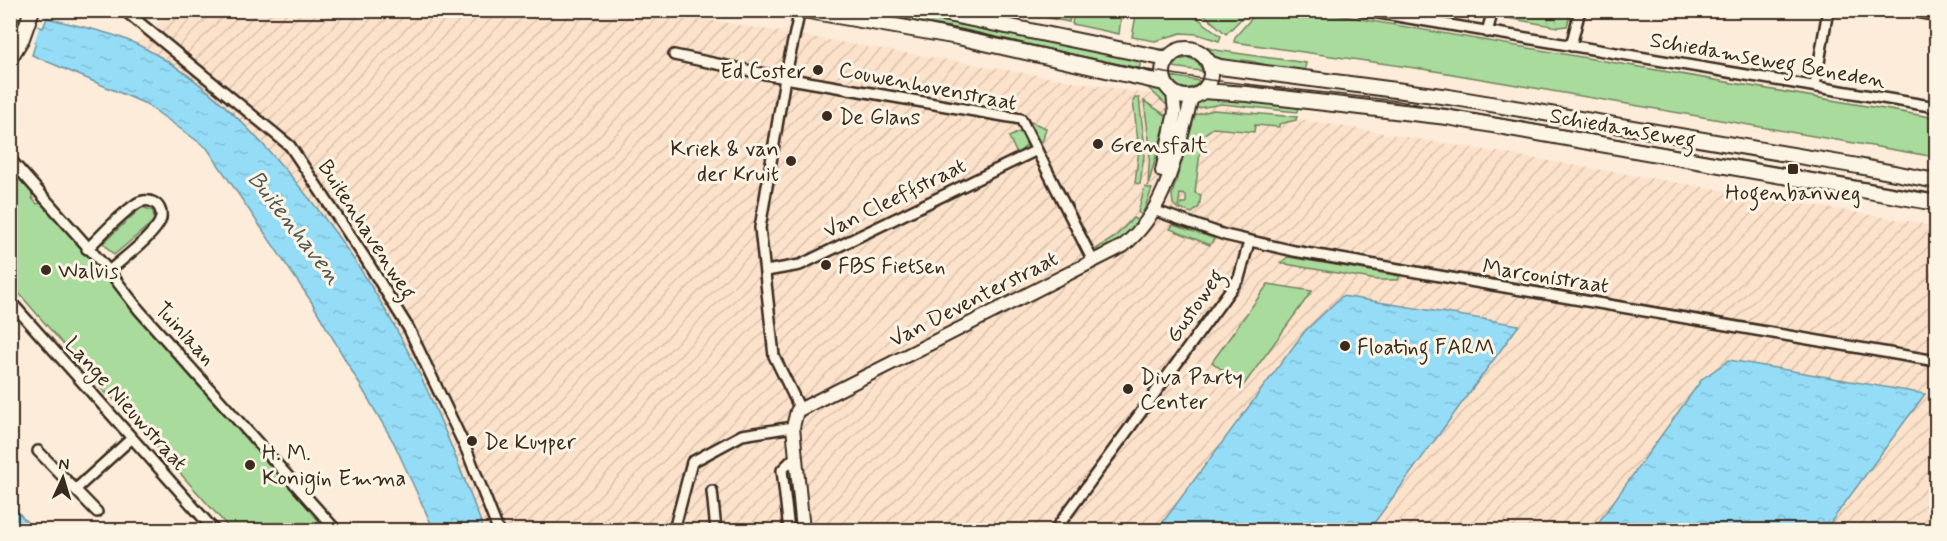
<svg xmlns="http://www.w3.org/2000/svg" width="1947" height="541" viewBox="0 0 1947 541" font-family="Mynerve,sans-serif">
  <style>
    .industrial { fill: url(#industrial-furrows) }
    .green { fill: #a9db9c; stroke: #72825d; stroke-width: 1.5 }
    .forest { fill: url(#forest-crowns); stroke: #72825d; stroke-width: 1.5 }
    .water { fill: url(#water-ripples); stroke: #7195a0; stroke-width: 1.5 }
    .pier { fill: #fcecd9 }
    .lines { fill: none; stroke-linecap: round; stroke-linejoin: round }
    .minor-casing { stroke: #3b2a1e; stroke-width: 14 }
    .tertiary-casing { stroke: #3b2a1e; stroke-width: 16 }
    .secondary-casing { stroke: #3b2a1e; stroke-width: 18 }
    .minor { stroke: #fcf5e5; stroke-width: 9 }
    .tertiary { stroke: #fcf5e5; stroke-width: 12 }
    .secondary { stroke: #fcf5e5; stroke-width: 14 }
    .tram { stroke: #3b2a1e; stroke-width: 1.5 }
    .poi-dot { fill: #3b2a1e; stroke: #fcf5e5; stroke-width: 2 }
    .labels { text-anchor: middle; stroke-width: 6; stroke-linejoin: round; paint-order: stroke }
    .street-label { font-size: 22px; fill: #3b2a1e; stroke: #fcf5e5 }
    .poi-label { font-size: 22px; fill: #3b2a1e; stroke: #fcf5e5; text-anchor: start }
    .water-label { font-size: 24px; font-style: italic; fill: #525754; stroke: #fcf5e5 }
  </style>
  <defs>
    <pattern id="industrial-furrows" width="10" height="10" patternUnits="userSpaceOnUse" patternTransform="scale(1.5)"><rect width="10" height="10" fill="#fce2cb"/><path d="M-1 1l2-2M0 10L10 0M9 11l2-2" fill="none" stroke="#d9c2ae"/></pattern>
    <pattern id="forest-crowns" width="20" height="18" patternUnits="userSpaceOnUse" patternTransform="scale(1.5)"><rect width="20" height="18" fill="#a9db9c"/><path d="M2 6a3 3 0 1 1 6 0M12 15a3 3 0 1 1 6 0" fill="none" stroke="#92bc86"/></pattern>
    <pattern id="water-ripples" width="26" height="14" patternUnits="userSpaceOnUse" patternTransform="scale(1.5)"><rect width="26" height="14" fill="#95ddf7"/><path d="M2 4q2-2 4 0t4 0M15 11q2-2 4 0t4 0" fill="none" stroke="#81bed3"/></pattern>
  </defs>
  <rect width="100%" height="100%" fill="#fcecd9"/>
  <filter id="ink" filterUnits="userSpaceOnUse"><feTurbulence type="fractalNoise" baseFrequency=".0167" numOctaves="2"/><feDisplacementMap in="SourceGraphic" scale="12" xChannelSelector="R" yChannelSelector="G"/><feConvolveMatrix kernelMatrix="1 2 1 2 8 2 1 2 1" color-interpolation-filters="sRGB"/></filter>
  <g filter="url(#ink)">
    <path class="industrial" d="M172,11H655L1936,226V530H457L332,272L128,52Z"/>
    <path class="green" d="M1137,10L1188,11L1221,36L1219,41L1197,34L1181,33L1155,41L1132,37Z
      M868,11H908L1141,57L1139,72L881,19L882,14Z
      M1015,11H1071L1069,22Z
      M1074,11L1121,17L1119,34L1072,24Z
      M1200,11H1249L1226,34Z
      M1258,11H1285L1313,15L1314,11L1936,118V157L1429,70L1234,42L1235,37Z
      M983,13L1144,47L1143,52L983,15Z
      M1191,42L1215,50L1306,63L1304,73C1281,71 1263,62 1242,60L1241,63C1237,63 1231,65 1227,65C1212,62 1205,47 1190,45C1177,43 1167,54 1154,51Z
      M1189,58L1198,62L1202,71L1172,67L1179,60Z
      M1171,76L1200,81C1191,93 1177,91 1171,76Z
      M1148,83L1159,87L1170,104L1169,107L1147,87Z
      M1210,96L1299,103L1297,112L1222,104L1193,109L1197,103Z
      M1135,98H1139L1145,148L1140,184L1135,183L1139,149L1133,101Z
      M1144,101L1167,116L1148,186L1150,147Z
      M1213,110L1297,117L1296,120L1279,124V127L1255,125L1254,132L1213,128L1202,136L1195,193L1201,195L1199,207L1192,213L1180,209L1181,203H1186V195L1180,194L1178,209L1173,204L1172,195L1195,115Z
      M1031,122L1046,128L1043,140L1039,145L1028,123Z
      M1021,131L1027,145L1017,154L1009,137Z
      M10,170L32,192V198L37,204L41,203L332,530H231L107,392L106,394L11,284Z
      M1145,187L1152,189L1142,215L1138,212Z
      M142,207L153,211L154,221L114,255L103,243Z
      M1133,218L1139,221L1118,242L1103,250L1096,249L1115,237Z
      M1173,225L1213,238L1214,239L1210,245L1170,229Z
      M1288,257L1400,276L1398,280H1377L1280,263Z
      M1268,284L1312,291L1243,386L1212,362Z"/>
    <path class="forest" d="M1500,11H1547L1561,14L1562,11H1571L1567,26L1558,27L1502,17Z"/>
    <path class="water" d="M10,16L43,28L47,18C80,27 116,32 146,49C193,73 233,111 268,150C324,211 372,281 410,355C439,411 461,471 484,530H434L394,443L311,301L207,148L146,104L32,55L36,42L11,33Z
      M1342,296L1519,325L1369,530H1157L1305,331Z
      M1729,360L1925,394L1825,530H1593L1702,379Z
      M10,504H11L34,530H11Z"/>
    <path class="pier" d="M18,15L34,22V24L39,27L34,43L11,34V16L16,18Z"/>
    <g class="lines">
      <defs>
        <path id="minor" d="M124,10L290,146L365,258L409,329L467,451L498,530
          M1361,10L1936,107
          M1906,10L1936,16
          M1487,32L1493,10
          M1571,46L1580,10
          M674,55L785,78L1021,119L1093,261
          M1815,86L1828,10
          M10,159L109,271L139,310L336,530
          M1153,210L1225,235L1294,251L1936,361
          M87,249C103,234 118,216 136,204C147,196 163,203 161,218C158,233 121,260 109,271
          M766,271L800,265L1037,150
          M10,301L214,530
          M800,409L774,356L760,228L785,78L800,10
          M38,451L97,512
          M76,489L132,438
          M712,491L716,530
          M674,530L692,462L742,435L793,427
          M789,530L782,470L795,457
          M1055,530L1239,278L1249,242"/>
        <path id="tertiary" d="M1162,171L1175,112L1173,93
          M803,530L793,427L797,411L1123,246C1168,210 1177,149 1192,97"/>
        <path id="secondary" d="M803,10L958,37L1164,83
          M928,10L1167,59
          M1163 73a24 24 0 1 1 48 0a24 24 0 1 1-48 0Z
          M10,58L22,38L32,10
          M1209,63L1220,67L1449,97L1858,166L1936,181
          M1203,91L1247,94L1447,117L1936,203"/>
      </defs>
      <use href="#minor" class="minor-casing"/>
      <use href="#tertiary" class="tertiary-casing"/>
      <use href="#secondary" class="secondary-casing"/>
      <use href="#minor" class="minor"/>
      <use href="#tertiary" class="tertiary"/>
      <use href="#secondary" class="secondary"/>
      <path class="tram" d="M861,10L1147,70L1210,80L1398,101L1936,194"/>
    </g>
  </g>
  <g class="poi-dot">
    <circle cx="818" cy="70" r="6"/>
    <circle cx="827" cy="116" r="6"/>
    <circle cx="1098" cy="144" r="6"/>
    <circle cx="791" cy="161" r="6"/>
    <rect x="1787" y="163" width="12" height="12" rx="3"/>
    <circle cx="826" cy="265" r="6"/>
    <circle cx="46" cy="270" r="6"/>
    <circle cx="1345" cy="346" r="6"/>
    <circle cx="1128" cy="389" r="6"/>
    <circle cx="472" cy="441" r="6"/>
    <circle cx="250" cy="465" r="6"/>
  </g>
  <g class="labels">
    <g class="street-label">
      <text transform="translate(1768 59) rotate(10)" y="8">Schiedamseweg Beneden</text>
      <text transform="translate(928 85) rotate(11)" y="8">Couwenhovenstraat</text>
      <text transform="translate(1623 127) rotate(10)" y="8">Schiedamseweg</text>
      <text transform="translate(894 197) rotate(-26)" y="8">Van Cleeffstraat</text>
      <text transform="translate(368 229) rotate(57)" y="8">Buitenhavenweg</text>
      <text transform="translate(1546 275) rotate(9)" y="8">Marconistraat</text>
      <text transform="translate(973 298) rotate(-27)" y="8">Van Deventerstraat</text>
      <text transform="translate(1194 305) rotate(-55)" y="8">Gustoweg</text>
      <text transform="translate(186 333) rotate(47)" y="8">Tuinlaan</text>
      <text transform="translate(127 403) rotate(48)" y="8">Lange Nieuwstraat</text>
    </g>
    <g class="poi-label">
      <text x="806" y="78" text-anchor="end">Ed Coster</text>
      <text x="839" y="124">De Glans</text>
      <text x="1110" y="152">Grensfalt</text>
      <text x="779" y="156" text-anchor="end">Kriek &amp; van<tspan x="779" dy="25">der Kruit</tspan></text>
      <text x="1793" y="200" text-anchor="middle">Hogenbanweg</text>
      <text x="838" y="273">FBS Fietsen</text>
      <text x="58" y="278">Walvis</text>
      <text x="1357" y="354">Floating FARM</text>
      <text x="1140" y="384">Diva Party<tspan x="1140" dy="25">Center</tspan></text>
      <text x="484" y="449">De Kuyper</text>
      <text x="262" y="460">H. M.<tspan x="262" dy="25">Konigin Emma</tspan></text>
    </g>
    <g class="water-label">
      <text transform="translate(295 227) rotate(52)" y="8">Buitenhaven</text>
    </g>
  </g>
  <rect width="1947" height="541" fill="none" stroke="#fcf5e5" stroke-width="36"/>
  <rect x="18" y="18" width="1911" height="505" fill="none" stroke="#3b2a1e" stroke-width="2" filter="url(#ink)"/>
  <g transform="translate(63 478) rotate(4)" stroke="#fcf5e5" stroke-width="4.5" paint-order="stroke">
  <path d="M0-4.5L10 22L0 15L-10 22Z" fill="#3b2a1e"/>
  <text y="-9" font-size="16" font-weight="bold" text-anchor="middle" fill="#3b2a1e">N</text>
  </g>
</svg>
